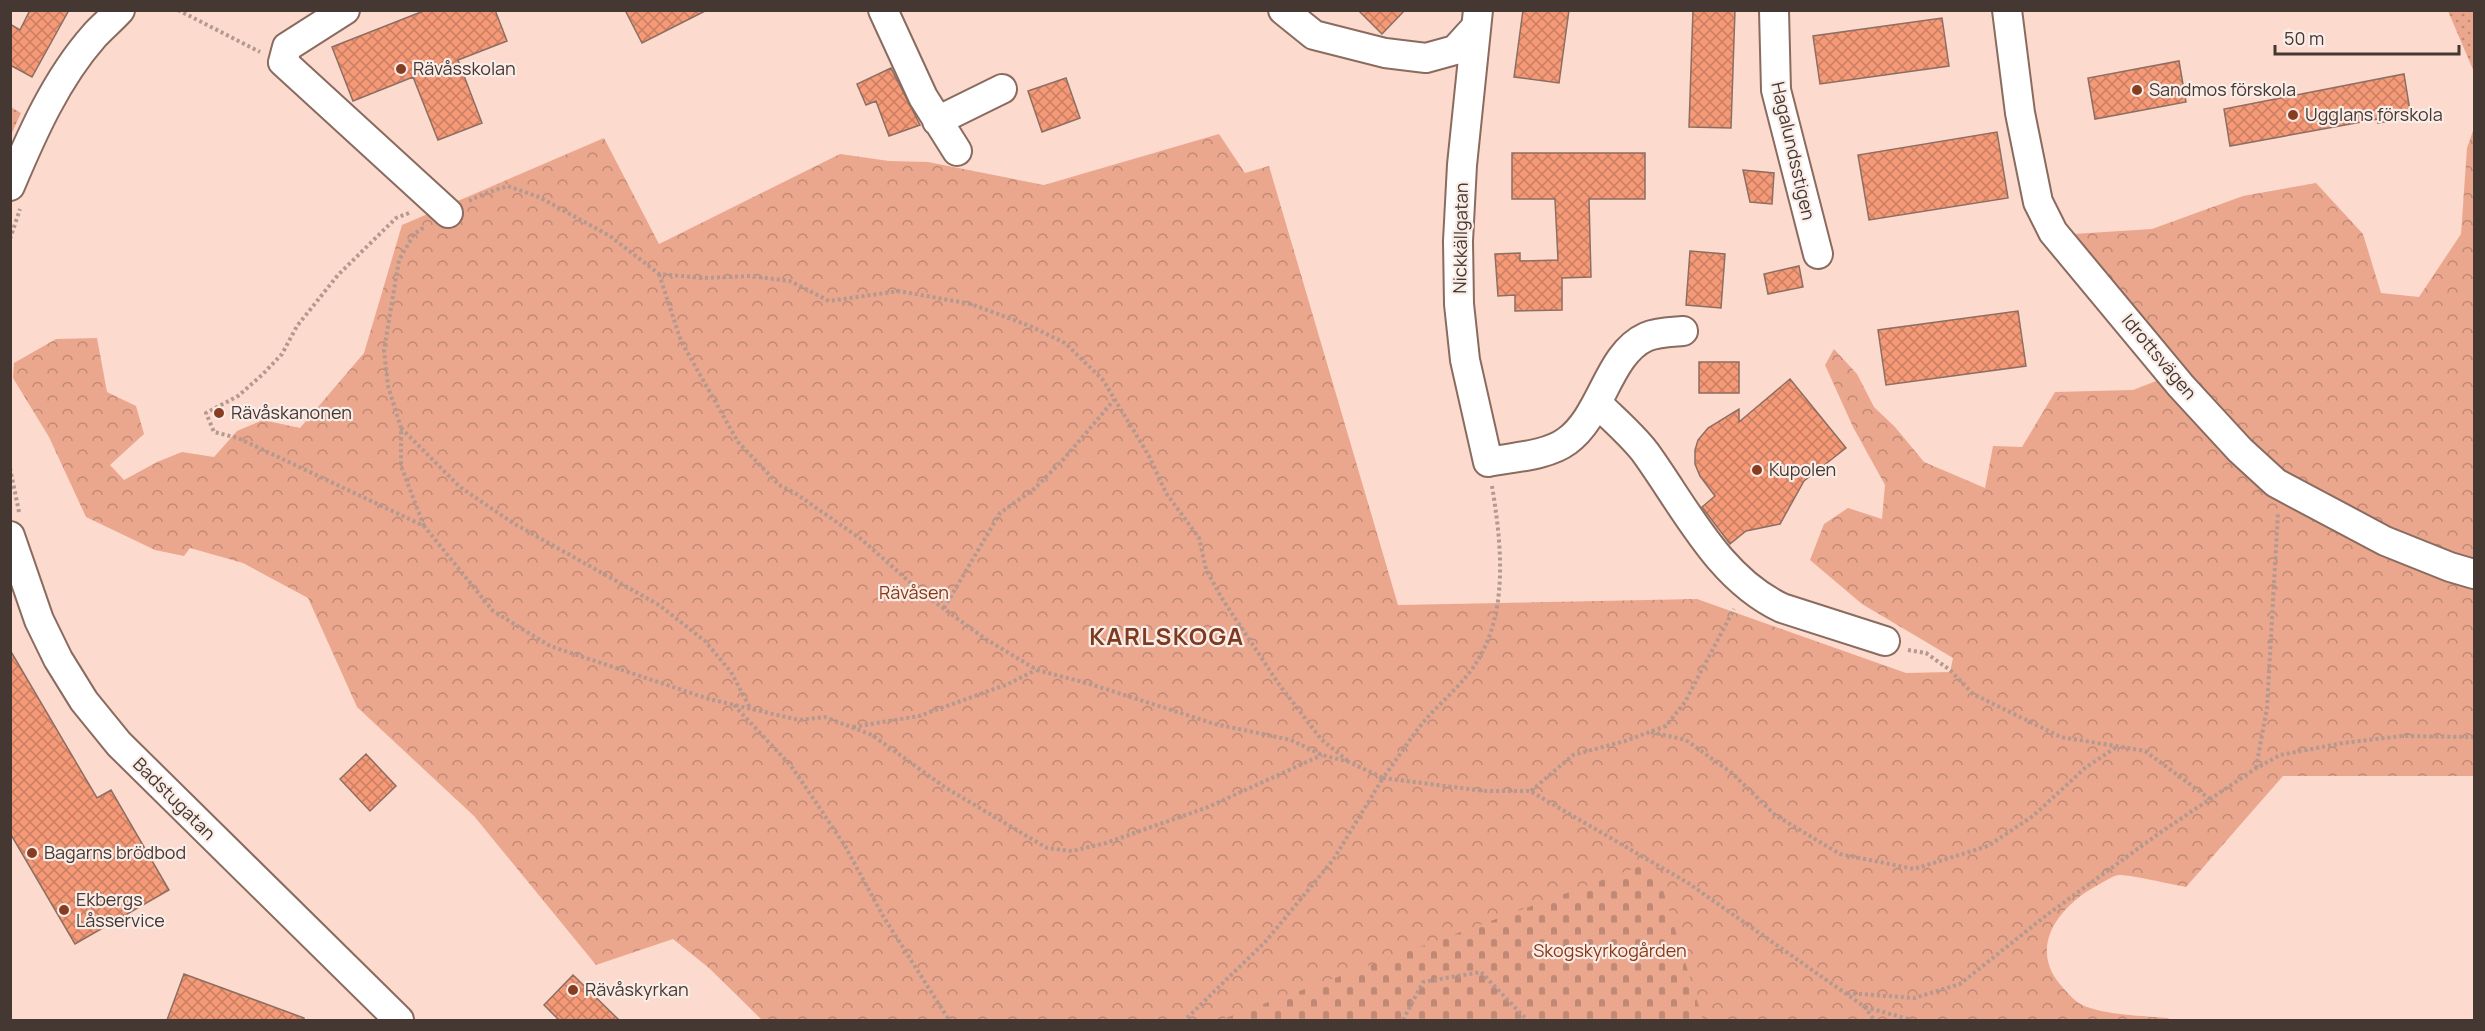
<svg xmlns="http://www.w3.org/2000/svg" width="2485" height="1031" viewBox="0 0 2485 1031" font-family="Manrope,sans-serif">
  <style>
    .grass { fill: url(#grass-dots) }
    .forest { fill: url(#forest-crowns) }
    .cemetery { fill: url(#cemetery-stones) }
    .building { fill: url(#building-cross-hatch); stroke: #8c6e63; stroke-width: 1.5 }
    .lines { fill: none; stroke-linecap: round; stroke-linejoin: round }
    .minor-casing { stroke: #896b60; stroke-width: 32 }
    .path { stroke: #b3998f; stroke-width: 4; stroke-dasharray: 3 3; stroke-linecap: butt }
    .minor { stroke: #fff; stroke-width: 28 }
    .poi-dot { fill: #863d21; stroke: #faece7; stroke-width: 2 }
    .labels { text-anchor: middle; stroke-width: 4.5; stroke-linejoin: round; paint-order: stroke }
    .poi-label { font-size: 18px; fill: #453732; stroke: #faece7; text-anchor: start }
    .street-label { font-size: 18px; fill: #453732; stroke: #faece7 }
    .park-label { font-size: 18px; fill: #893715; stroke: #faece7 }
    .district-label { font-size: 24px; font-weight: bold; letter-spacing: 1.5px; fill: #7c3a20; stroke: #faece7 }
  </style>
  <defs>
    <pattern id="grass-dots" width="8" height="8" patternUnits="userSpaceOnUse" patternTransform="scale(1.5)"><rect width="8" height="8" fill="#eba78e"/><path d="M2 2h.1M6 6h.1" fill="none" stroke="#c08975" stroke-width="1.8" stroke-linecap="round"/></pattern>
    <pattern id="forest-crowns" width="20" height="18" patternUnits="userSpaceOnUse" patternTransform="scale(1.5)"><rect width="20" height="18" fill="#eba78e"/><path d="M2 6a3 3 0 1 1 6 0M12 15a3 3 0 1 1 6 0" fill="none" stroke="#c08975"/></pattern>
    <pattern id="cemetery-stones" width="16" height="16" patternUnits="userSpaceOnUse" patternTransform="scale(1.5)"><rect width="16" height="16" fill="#eba78e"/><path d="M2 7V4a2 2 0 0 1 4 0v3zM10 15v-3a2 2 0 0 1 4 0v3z" fill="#c08975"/></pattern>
    <pattern id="building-cross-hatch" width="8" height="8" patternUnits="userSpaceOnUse" patternTransform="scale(1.5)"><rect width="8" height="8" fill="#f59977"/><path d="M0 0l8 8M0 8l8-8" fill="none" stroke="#c87e62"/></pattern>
  </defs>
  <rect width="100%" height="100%" fill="#fcdacd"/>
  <path class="grass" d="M2448,11H2474V72Z
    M11,107L21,113L11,135Z"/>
  <path class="forest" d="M2474,128V776H2283L2186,887C2169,884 2133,875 2119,875C2112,876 2104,882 2098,885C2062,904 2028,944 2059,983C2065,990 2073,1000 2082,1005C2104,1015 2144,1016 2168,1018L2170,1020H762L709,968L673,939L596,965L474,816L357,707L308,598L243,563L190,548L184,556L155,550L86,517L49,437L13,378L14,363L56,339L97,338L107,392L136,406L144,434L110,465L124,480L157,462L182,452L214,457L237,431L263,420L300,428L364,353L402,225L604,138L659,244L840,154L889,161L928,162L1044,185L1219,134L1245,173L1269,166L1398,605L1697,599L1906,673L1950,672L1953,658L1862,604L1810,560L1824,524L1848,508L1882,519L1885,485L1853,427L1825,365L1834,349L1857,374L1874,407L1895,427L1924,462L1985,488L1993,446L2022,447L2055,392L2133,390L2169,376L2105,313L2119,288L2073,234L2152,229L2243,196L2316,183L2363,234L2381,293L2419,297L2461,234L2467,148Z"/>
  <path class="cemetery" d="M1654,861L1703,1020H1220Z"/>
  <path class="building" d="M30,10H69L32,77L10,65V24L20,30Z
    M426,10H495L507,41L458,60L482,123L438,140L413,77L353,101L332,47Z
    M625,10H707L642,43Z
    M1358,10H1405L1382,34Z
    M1523,10H1569L1559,83L1514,77Z
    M1693,10H1735L1731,128L1689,127Z
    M1942,18L1949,66L1820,84L1813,36Z
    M2179,61L2186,102L2095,119L2088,78Z
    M891,68L920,125L889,136L876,101L866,105L857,84Z
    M2404,74L2411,117L2378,123V119L2230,146L2224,109Z
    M1066,78L1080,118L1042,132L1028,91Z
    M1997,132L2008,198L1869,220L1858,155Z
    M1512,153H1645V199H1589L1591,277L1562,278V310L1515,311V295L1498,296L1495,254L1520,253V261L1558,260L1555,199H1512Z
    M1743,170L1774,173L1772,204L1750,202Z
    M1690,251L1725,254L1721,308L1686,305Z
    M1799,266L1803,287L1768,294L1764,274Z
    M2018,311L2026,366L1886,385L1878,330Z
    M1699,362H1739V393H1699Z
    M1790,379L1846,448L1804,481L1780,524L1746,531L1730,544L1702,507L1715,496L1700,476L1695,464V450L1698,440L1708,428L1739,409V422Z
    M10,650L97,798L111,790L169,890L75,944L10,833Z
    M366,754L396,786L370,811L340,779Z
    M184,974L304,1018V1020H167Z
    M573,975L619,1020H559L544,1005Z"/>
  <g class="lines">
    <defs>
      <path id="minor" d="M345,10L287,47L283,62L448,213
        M883,10L923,97L957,151
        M1283,10L1314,35L1385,53L1426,58L1455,50L1475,28
        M1478,10L1462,165L1458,241L1459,304L1465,360L1488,462C1513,457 1547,456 1567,441C1602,416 1608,354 1646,337C1657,332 1671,332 1683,331
        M1774,10L1776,90L1818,254
        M2007,10L2020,113L2038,202L2053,232L2181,386L2240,450L2276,483L2385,541L2450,567L2474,574
        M937,121L1002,89
        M10,186C32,134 56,79 94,36C102,27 112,19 120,10
        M1597,403C1613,419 1631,434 1645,452C1685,507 1718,578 1782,608L1885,641
        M10,536L39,620L58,659L84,701L119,744L399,1020"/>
    </defs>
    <use href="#minor" class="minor-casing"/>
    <path class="path" d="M178,10L260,52
      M469,201L483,194L508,186L539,197L610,236L659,274L703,278L751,276L790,281L829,301L899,291L971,304L1030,326L1065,343L1103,380L1149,456L1166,493L1199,538L1206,569L1221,597L1278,683L1321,739L1349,762
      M409,213L396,218L338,275L297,326L282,354L262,375L238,396L206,413L214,432L238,438L424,526L493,611L550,646L709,699L799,720L825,717L872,735L946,788L1047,848L1072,851L1106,843L1208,807L1322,755
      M10,239L20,209
      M659,274L681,341L738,442L779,485L795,493L861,539L921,592L984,638L1037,670L1090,684L1215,724L1291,740L1322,755L1349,762L1383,778L1333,860L1266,941L1185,1020
      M401,428L460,487L513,523L659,605L705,641L731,672L750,708
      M10,468L19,512
      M1492,486C1501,541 1509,609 1478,660C1465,682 1443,700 1426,719C1411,737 1397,759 1383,778L1484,791H1530L1688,883L1865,1007L1874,1020
      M424,526L401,466V428L388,386L384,350L399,260L414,234L426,226
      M944,608L1000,513L1034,489L1062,461L1114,400
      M1908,650L1926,653L1950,670L1973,694L2061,737L2145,751L2210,799
      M734,705L791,766L811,795L845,846L883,916L949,1020
      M853,727L919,716L1008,684L1036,670
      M1651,732L1686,740L1732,773L1775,815L1840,854L1914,869L1988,846L2033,816L2085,768L2118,746
      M2256,768L2267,708L2278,513
      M1531,791L1573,755L1625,741L1666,726L1685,702L1734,609
      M1847,993L1914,998L1960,984L2048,914L2161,832L2255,769L2280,755L2343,743L2402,736L2474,737
      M1865,1007L1912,1020
      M1403,1020L1423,982L1481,972L1527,1020"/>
    <use href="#minor" class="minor"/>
  </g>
  <g class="poi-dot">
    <circle cx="401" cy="69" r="6"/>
    <circle cx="2137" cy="90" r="6"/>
    <circle cx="2293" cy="115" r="6"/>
    <circle cx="219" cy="413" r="6"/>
    <circle cx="1757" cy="470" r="6"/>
    <circle cx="32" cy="853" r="6"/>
    <circle cx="64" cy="910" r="6"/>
    <circle cx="573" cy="990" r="6"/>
  </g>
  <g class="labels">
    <g class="poi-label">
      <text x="413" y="75">Rävåsskolan</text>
      <text x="2149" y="96">Sandmos förskola</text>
      <text x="2305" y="121">Ugglans förskola</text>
      <text x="231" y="419">Rävåskanonen</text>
      <text x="1769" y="476">Kupolen</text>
      <text x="44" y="859">Bagarns brödbod</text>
      <text x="76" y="906">Ekbergs<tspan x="76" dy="21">Låsservice</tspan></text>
      <text x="585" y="996">Rävåskyrkan</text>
    </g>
    <g class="street-label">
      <text transform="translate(1793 151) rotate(77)" y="6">Hagalundsstigen</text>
      <text transform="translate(1461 238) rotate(-89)" y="6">Nickkällgatan</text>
      <text transform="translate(2159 357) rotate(50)" y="6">Idrottsvägen</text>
      <text transform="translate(174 799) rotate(45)" y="6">Badstugatan</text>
    </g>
    <g class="park-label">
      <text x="914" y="599">Rävåsen</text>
      <text x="1610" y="957">Skogskyrkogården</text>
    </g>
    <g class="district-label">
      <text x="1167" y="645">KARLSKOGA</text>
    </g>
  </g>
  <rect width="2485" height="1031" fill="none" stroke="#453732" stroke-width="24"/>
  <path d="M2275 45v9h184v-9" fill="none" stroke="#453732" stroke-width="3"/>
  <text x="2284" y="45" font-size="18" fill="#453732" stroke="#faece7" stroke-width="4.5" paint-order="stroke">50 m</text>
</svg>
